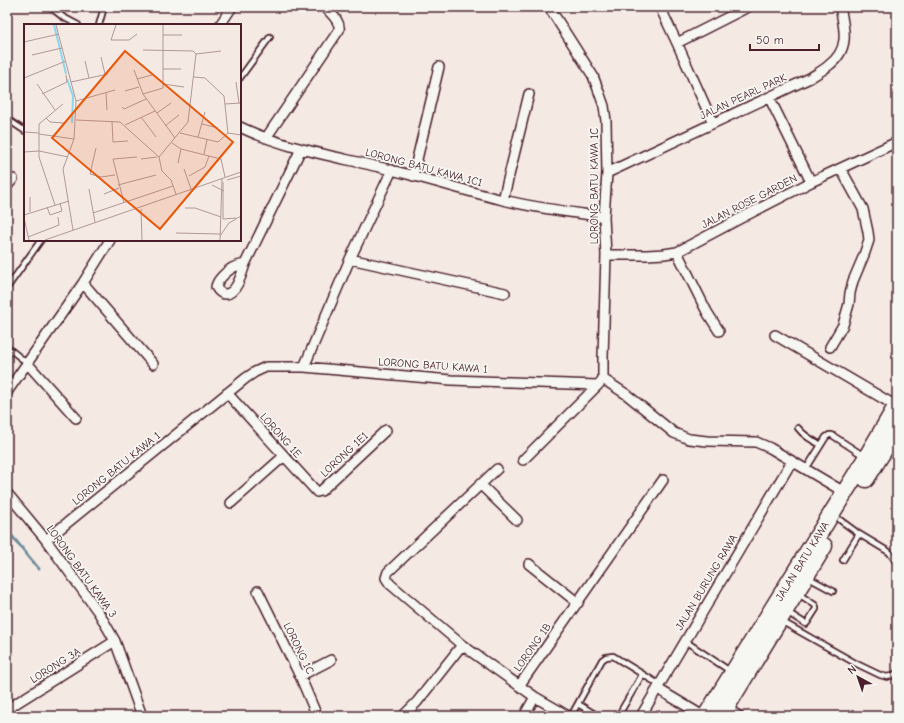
<svg xmlns="http://www.w3.org/2000/svg" width="904" height="723" viewBox="0 0 904 723" font-family="'Comic Neue',sans-serif">
  <style>
    .lines { fill: none; stroke-linecap: round; stroke-linejoin: round }
    .stream { stroke: #718e9e; stroke-width: 3 }
    .service-casing { stroke: #4a1f2b; stroke-width: 8 }
    .minor-casing { stroke: #4a1f2b; stroke-width: 12 }
    .trunk-casing { stroke: #4a1f2b; stroke-width: 19 }
    .service { stroke: #f6f6f2; stroke-width: 4.5 }
    .minor { stroke: #f6f6f2; stroke-width: 9 }
    .trunk { stroke: #f6f6f2; stroke-width: 16 }
    .labels { text-anchor: middle; stroke-width: 3.5; stroke-linejoin: round; paint-order: stroke }
    .street-label { font-size: 11px; fill: #4a1f2b; stroke: #f6f6f2 }
    .inset-river { fill: none; stroke: #8bd8eb; stroke-width: 2 }
    .inset-road { fill: none; stroke: #b19899; stroke-width: 1 }
    .view { fill: #e8590c; fill-opacity: 0.15; stroke: #e8590c; stroke-width: 2 }
    .inset-edge { fill: none; stroke: #4a1f2b; stroke-width: 2 }
  </style>
  <rect width="100%" height="100%" fill="#f5e9e3"/>
  <filter id="ink" filterUnits="userSpaceOnUse"><feTurbulence type="fractalNoise" baseFrequency=".025" numOctaves="2"/><feDisplacementMap in="SourceGraphic" scale="8" xChannelSelector="R" yChannelSelector="G"/><feConvolveMatrix kernelMatrix="1 2 1 2 8 2 1 2 1" color-interpolation-filters="sRGB"/></filter>
  <g filter="url(#ink)">
    <g class="lines">
      <path class="stream" d="M7,530L39,569"/>
      <defs>
        <path id="service" d="M50,7L63,17L78,25
          M99,25L104,7
          M240,78L270,37
          M7,119L25,131
          M7,288L41,240
          M7,347L27,363
          M798,428C804,436 812,440 821,445
          M806,469L826,437L829,435H832L864,456
          M840,520L859,534L843,560
          M859,534L889,552L897,563
          M807,577L833,591
          M787,612L806,624L807,623L816,609V607L815,605L797,593
          M781,621L857,664L880,675L887,677L894,675L897,672
          M685,641L730,671
          M578,704L598,716
          M571,716L602,660L606,657L613,656L660,685
          M618,716L642,675"/>
        <path id="minor" d="M549,7L593,76L598,89L604,106L606,121L607,173L604,217L606,255L603,357V379
          M660,7L677,43L713,123
          M220,25L232,7
          M677,43L748,7
          M769,97L811,182
          M240,127C288,150 341,157 391,170C429,179 465,191 503,200C536,208 570,212 604,217
          M266,138L339,30C341,21 330,13 325,7
          M607,173L810,78C816,74 822,71 828,66C850,50 845,30 840,7
          M413,176L439,67
          M7,186L13,179
          M503,200L529,94
          M677,252L707,312L719,331
          M606,255H647L664,254L677,252L741,218L811,182L897,142
          M350,259L505,293
          M245,264C241,265 236,266 232,268C226,272 217,280 216,287C218,291 221,294 226,294C237,293 242,273 245,264L301,149
          M83,283L153,364
          M775,335L896,406
          M830,347L843,325L849,304L850,293L853,281L864,255L869,240L868,232L863,209L841,169
          M27,363L76,418
          M304,367L350,259L392,170
          M7,392L83,283L110,240
          M227,393L317,492L321,491L386,430
          M523,460L598,385
          M497,469L388,572L386,578L390,584L462,645L535,697L568,716
          M480,484L517,520
          M7,493L46,540L99,613L115,641L142,716
          M231,503L284,456
          M46,540L246,378L255,372L266,367H304L451,380L598,385L603,379L626,394L674,433L689,439L707,441L756,442L770,448L844,492
          M529,564L578,603
          M258,591L300,676L317,716
          M300,676L331,660
          M519,686L663,480
          M658,689L703,716
          M726,708L739,716
          M7,709L115,641
          M403,716L417,702L462,645
          M524,716L535,697
          M641,716L792,461"/>
        <path id="trunk" d="M866,479L897,429
          M706,716L866,458L897,405
          M721,716L824,546"/>
      </defs>
      <use href="#service" class="service-casing"/>
      <use href="#minor" class="minor-casing"/>
      <use href="#trunk" class="trunk-casing"/>
      <use href="#service" class="service"/>
      <use href="#minor" class="minor"/>
      <use href="#trunk" class="trunk"/>
    </g>
  </g>
  <g class="labels">
    <g class="street-label">
      <text transform="translate(743 96) rotate(-25)" y="4">JALAN PEARL PARK</text>
      <text transform="translate(424 167) rotate(15)" y="4">LORONG BATU KAWA 1C1</text>
      <text transform="translate(594 186) rotate(-90)" y="4">LORONG BATU KAWA 1C</text>
      <text transform="translate(749 201) rotate(-27)" y="4">JALAN ROSE GARDEN</text>
      <text transform="translate(433 365) rotate(4)" y="4">LORONG BATU KAWA 1</text>
      <text transform="translate(281 435) rotate(48)" y="4">LORONG 1E</text>
      <text transform="translate(344 454) rotate(-43)" y="4">LORONG 1E1</text>
      <text transform="translate(116 468) rotate(-39)" y="4">LORONG BATU KAWA 1</text>
      <text transform="translate(802 561) rotate(-58)" y="4">JALAN BATU KAWA</text>
      <text transform="translate(82 571) rotate(54)" y="4">LORONG BATU KAWA 3</text>
      <text transform="translate(706 582) rotate(-59)" y="4">JALAN BURUNG RAWA</text>
      <text transform="translate(532 647) rotate(-55)" y="4">LORONG 1B</text>
      <text transform="translate(299 648) rotate(64)" y="4">LORONG 1C</text>
      <text transform="translate(55 665) rotate(-32)" y="4">LORONG 3A</text>
    </g>
  </g>
  <g transform="translate(24 24)">
    <rect width="217" height="217" fill="#f5e9e3"/>
    <path class="inset-river" d="M30,1L39,37M39,37L42,50M43,55L49,72L48,99"/>
    <path class="inset-road" d="M32,1L52,77L50,115L39,145L49,206M92,1L87,16H105L113,10M139,11H158M0,18L35,10M119,26L169,27L172,30L164,98L135,133M172,30L197,27M8,31L38,24M77,33L81,50M61,37L65,54M139,45H157M110,46L119,70L151,114M0,54L42,37M113,55L128,51M47,58L84,50M212,58L215,79M13,60L31,86M139,60L160,63M101,67L115,63M82,69L83,86M18,70L43,58L42,51M119,70L139,64V1M52,77L91,66M201,80L217,79M98,83L100,85L122,75M133,89L147,79M117,93L132,113M22,94L26,98L40,99M52,96L96,98L135,133L138,147L147,156L152,170M88,97L89,118L104,117M178,100L194,104M101,101L131,87M141,102L155,91M0,108L15,109M156,109L194,118L204,109L200,72L181,54L170,53M204,109L217,111M15,110L50,115M174,113L181,88M148,119L157,125L197,135L201,153M72,124L66,150L77,153L91,151M0,128L15,127L44,133M180,130L183,116M117,135L133,133M154,139L157,125M160,145L167,165M165,152L181,143L185,132M203,156L217,152M199,158V195L212,194M94,161L132,151M188,161L200,167M65,165L71,198M80,170L95,164M6,173V188M100,179L89,135L113,133M31,181L15,133V100L39,80M23,183L26,191L38,187L36,179M161,184H171L197,193M117,185L118,216M69,189L149,162M0,191L45,177M0,194L5,216M152,209L196,210M196,212L205,199L217,192M4,213L35,201L34,193M21,216L217,148M196,216L198,155"/>
    <path class="view" d="M101,27L209,118L136,205L28,114Z"/>
    <rect width="217" height="217" class="inset-edge"/>
  </g>
  <rect width="904" height="723" fill="none" stroke="#f6f6f2" stroke-width="24"/>
  <rect x="12" y="12" width="880" height="699" fill="none" stroke="#4a1f2b" stroke-width="1.5" filter="url(#ink)"/>
  <g transform="translate(858 677) rotate(320)" stroke="#f6f6f2" stroke-width="3" paint-order="stroke">
  <path d="M0-3L7 15L0 10L-7 15Z" fill="#4a1f2b"/>
  <text y="-6" font-size="11" font-weight="bold" text-anchor="middle" fill="#4a1f2b">N</text>
  </g>
  <path d="M750 44v6h69v-6" fill="none" stroke="#4a1f2b" stroke-width="2"/>
  <text x="756" y="44" font-size="12" fill="#4a1f2b" stroke="#f6f6f2" stroke-width="3" paint-order="stroke">50 m</text>
</svg>
